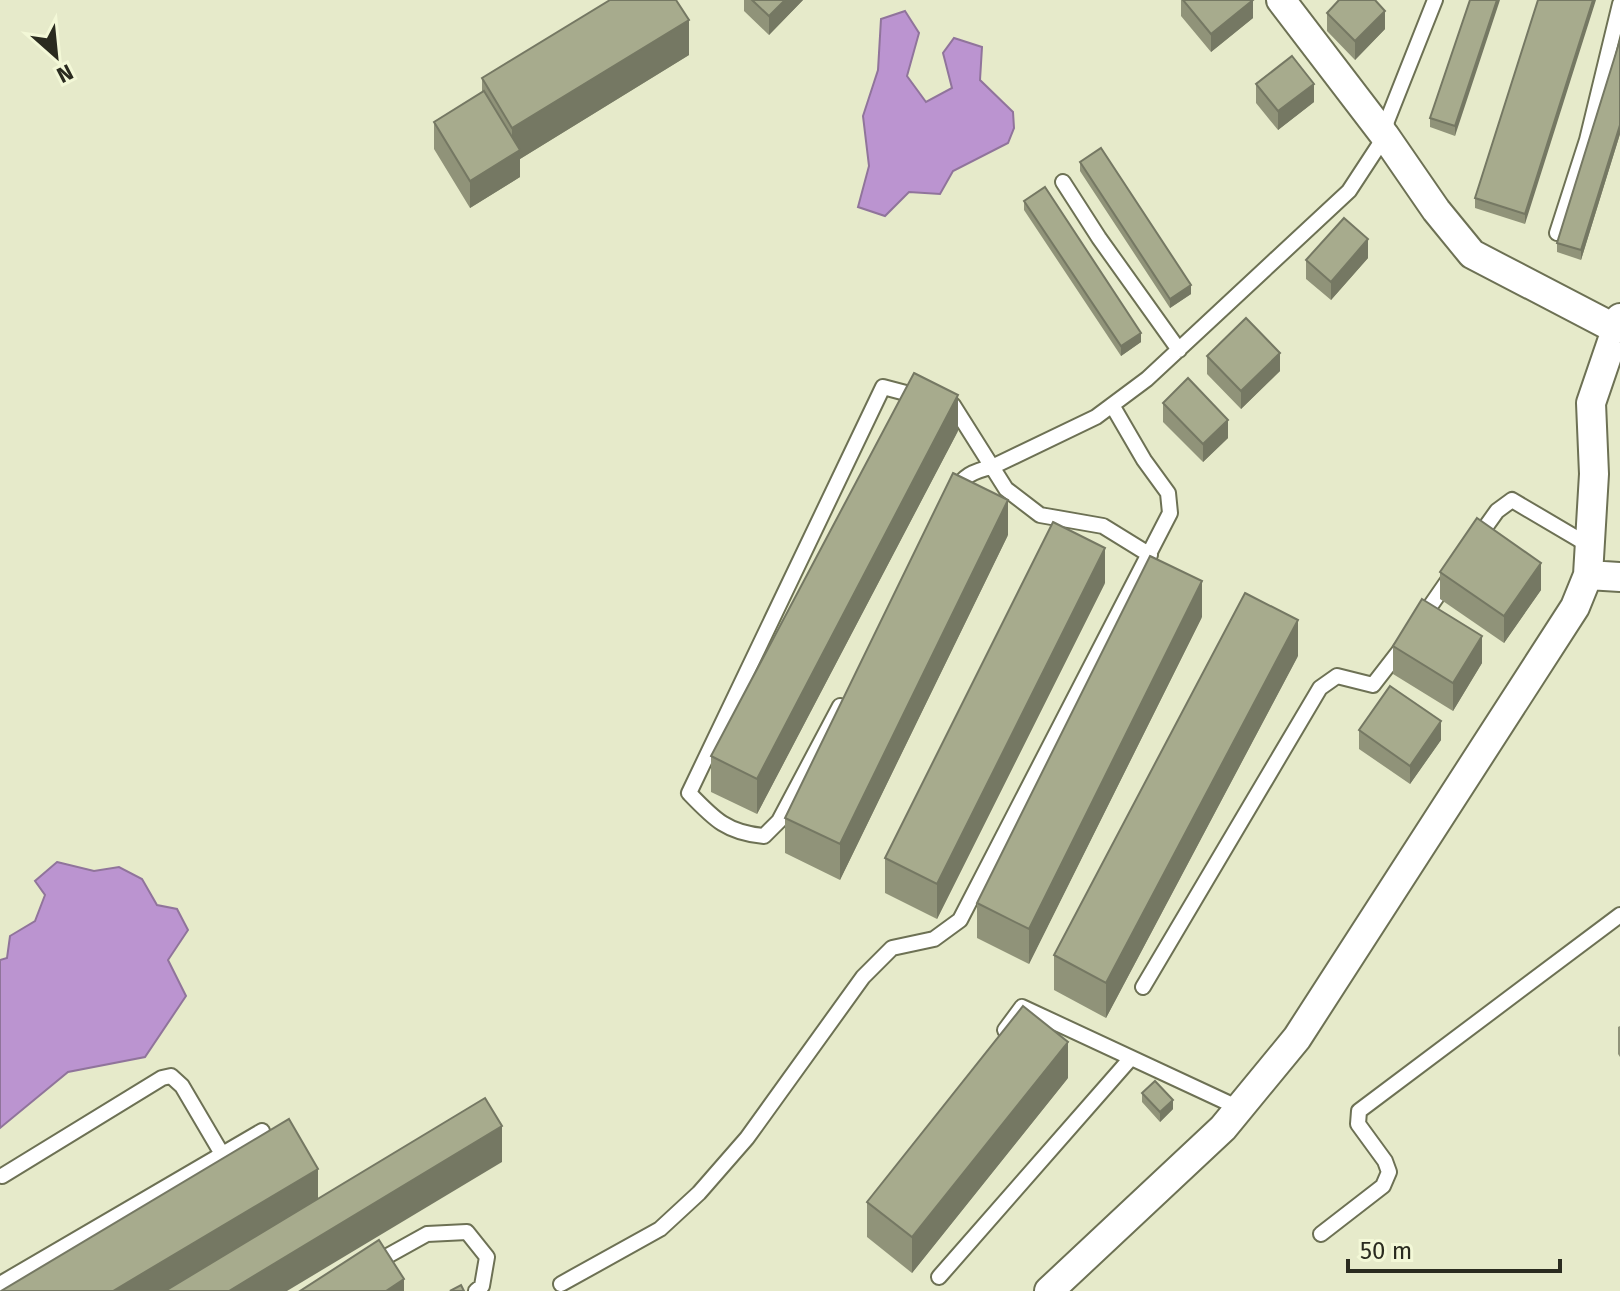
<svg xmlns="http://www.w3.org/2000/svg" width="1620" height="1291" viewBox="0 0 1620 1291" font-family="'Fira Sans',sans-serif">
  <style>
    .water { fill: #bb94d0; stroke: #90749b; stroke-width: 2 }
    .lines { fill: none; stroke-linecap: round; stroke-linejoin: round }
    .lane-casing { stroke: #6d7154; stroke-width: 18 }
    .street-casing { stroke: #6d7154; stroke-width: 32 }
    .lane { stroke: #fff; stroke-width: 14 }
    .street { stroke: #fff; stroke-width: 28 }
    .wall { fill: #909379 }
    .shaded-wall { fill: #757863 }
    .building { fill: #a7ab8d; stroke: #757863; stroke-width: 2 }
  </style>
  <rect width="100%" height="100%" fill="#e6eaca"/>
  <path class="water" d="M905,11L919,33L907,76L926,102L952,88L943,53L954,38L982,47L980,80L1013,112L1014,128L1008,143L953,171L940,194L909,192L885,216L858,207L869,166L863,116L878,70L881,19Z
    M57,862L94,871L119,867L142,879L157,905L177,909L188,930L168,960L186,996L145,1057L68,1072L0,1128V960L7,958L10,936L35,921L45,895L35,881Z"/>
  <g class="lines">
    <defs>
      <path id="lane" d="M1063,182L1099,238L1179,350
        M1557,233L1587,140L1620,4
        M945,403L953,405L1006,489L1040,515L1103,526L1150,555
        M953,493C963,476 973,471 992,467L1096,417L1147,379L1349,191L1385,136L1387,121L1435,0
        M1477,539L1497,511L1512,500L1590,546
        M1420,621L1449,579
        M840,706L779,821L764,836C727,833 714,819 689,793L883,387L921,397
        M1143,987L1320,688L1337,676L1373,685L1404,645
        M1005,1030L1022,1007L1239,1108
        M2,1176L162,1078L171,1076L182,1086L222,1154
        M1321,1234L1383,1186L1389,1172L1385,1161L1358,1124L1359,1111L1620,915
        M373,1264L427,1234L467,1232L487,1257L482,1286L476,1291
        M939,1277L1131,1058
        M0,1284L262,1131
        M561,1284L660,1229L699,1193L747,1138L863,977L892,948L934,939L960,920L1170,513L1168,493L1144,460L1112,405"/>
      <path id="street" d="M1281,0L1385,136L1436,210L1472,254L1616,329
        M1588,575L1620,577
        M1049,1291L1223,1128L1297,1038L1575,607L1588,575L1594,474L1591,403L1620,318"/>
    </defs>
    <use href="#lane" class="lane-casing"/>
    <use href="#street" class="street-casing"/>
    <use href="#lane" class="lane"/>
    <use href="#street" class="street"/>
  </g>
  <path class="wall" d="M744,0H803L769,35L744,11Z
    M1181,0H1253V18L1211,52L1181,16Z
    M1470,0L1455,136L1430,127V118Z
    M1538,0L1525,224L1475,208V198Z
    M1327,13L1385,29L1355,60L1327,31Z
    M1620,40V134L1581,260L1557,252V243Z
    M689,55L520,159V177L470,208L434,149V122L482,92V78Z
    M1256,84L1314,102L1278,130L1256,103Z
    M1080,162L1191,294L1170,308L1080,171Z
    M1024,201L1141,342L1121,356L1024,210Z
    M1368,258L1331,300L1306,279V260Z
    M1207,356L1280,371L1241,409L1207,374Z
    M1163,403L1228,438L1203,462L1163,422Z
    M958,431L757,814L711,792V756Z
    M1008,535L840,880L785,853V818Z
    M1440,572L1541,590L1504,643L1440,599Z
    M1105,583L937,919L885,893V858Z
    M1202,617L1029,964L977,938V903Z
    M1393,646L1482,663L1453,711L1393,674Z
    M1298,656L1106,1018L1054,990V955Z
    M1359,730L1441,740L1410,784L1359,749Z
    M1620,1026V1057L1618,1054V1027Z
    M1068,1078L912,1273L867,1237V1202Z
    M1142,1093L1173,1109L1160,1122L1142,1102Z"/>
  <path class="shaded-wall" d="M785,0H803L769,35V16Z
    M1253,0V18L1211,52V34Z
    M1497,0H1500L1455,136V126Z
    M1593,0H1596L1525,224V214Z
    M1385,11V29L1355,60V41Z
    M689,20V55L520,159V177L470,208V181L512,155V128Z
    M1314,84V102L1278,130V111Z
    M1620,125V134L1581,260V250Z
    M1368,239V258L1331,300V282Z
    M1191,285V294L1170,308V299Z
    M1141,333V342L1121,356V346Z
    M1280,353V371L1241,409V391Z
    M958,395V431L757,814V779Z
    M1228,420V438L1203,462V444Z
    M1008,500V535L840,880V844Z
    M1105,548V583L937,919V884Z
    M1541,563V590L1504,643V616Z
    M1202,581V617L1029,964V929Z
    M1298,620V656L1106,1018V983Z
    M1482,636V663L1453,711V683Z
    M1441,721V740L1410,784V766Z
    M1068,1042V1078L912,1273V1237Z
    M1173,1100V1109L1160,1122V1112Z
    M502,1126V1162L287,1291H229Z
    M318,1169V1204L173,1291H113Z
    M404,1279V1291H386Z"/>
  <path class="building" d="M610,0H676L689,20L512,128L482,78Z
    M752,0H785L769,16Z
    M1183,0H1253L1211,34Z
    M1339,0H1375L1385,11L1355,41L1327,13Z
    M1470,0H1497L1455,126L1430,118Z
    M1538,0H1593L1525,214L1475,198Z
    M1620,40V125L1581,250L1557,243Z
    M1292,56L1314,84L1278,111L1256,84Z
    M484,91L520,150L470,181L434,122Z
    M1101,148L1191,285L1170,299L1080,162Z
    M1045,187L1141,333L1121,346L1024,201Z
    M1344,218L1368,239L1331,282L1306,260Z
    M1246,318L1280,353L1241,391L1207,356Z
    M914,373L958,395L757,779L711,756Z
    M1188,378L1228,420L1203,444L1163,403Z
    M953,473L1008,500L840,844L785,818Z
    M1477,518L1541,563L1504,616L1440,572Z
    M1053,522L1105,548L937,884L885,858Z
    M1150,556L1202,581L1029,929L977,903Z
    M1245,593L1298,620L1106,983L1054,955Z
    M1422,599L1482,636L1453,683L1393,646Z
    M1390,686L1441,721L1410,766L1359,730Z
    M1023,1006L1068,1042L912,1237L867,1202Z
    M1155,1081L1173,1100L1160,1112L1142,1093Z
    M485,1098L502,1126L229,1291H165Z
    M289,1119L318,1169L113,1291H1Z
    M379,1240L404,1279L386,1291H300Z
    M461,1285L464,1291H450Z"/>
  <g transform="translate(56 56) rotate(153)" stroke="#f3f8d7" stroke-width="6" paint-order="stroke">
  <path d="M0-6L14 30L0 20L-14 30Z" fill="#2a2b1f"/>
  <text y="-12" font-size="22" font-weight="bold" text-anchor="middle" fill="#2a2b1f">N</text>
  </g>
  <path d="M1348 1259v12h212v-12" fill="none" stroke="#2a2b1f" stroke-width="4"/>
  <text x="1360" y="1259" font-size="24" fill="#2a2b1f" stroke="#f3f8d7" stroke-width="6" paint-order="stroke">50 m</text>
</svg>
